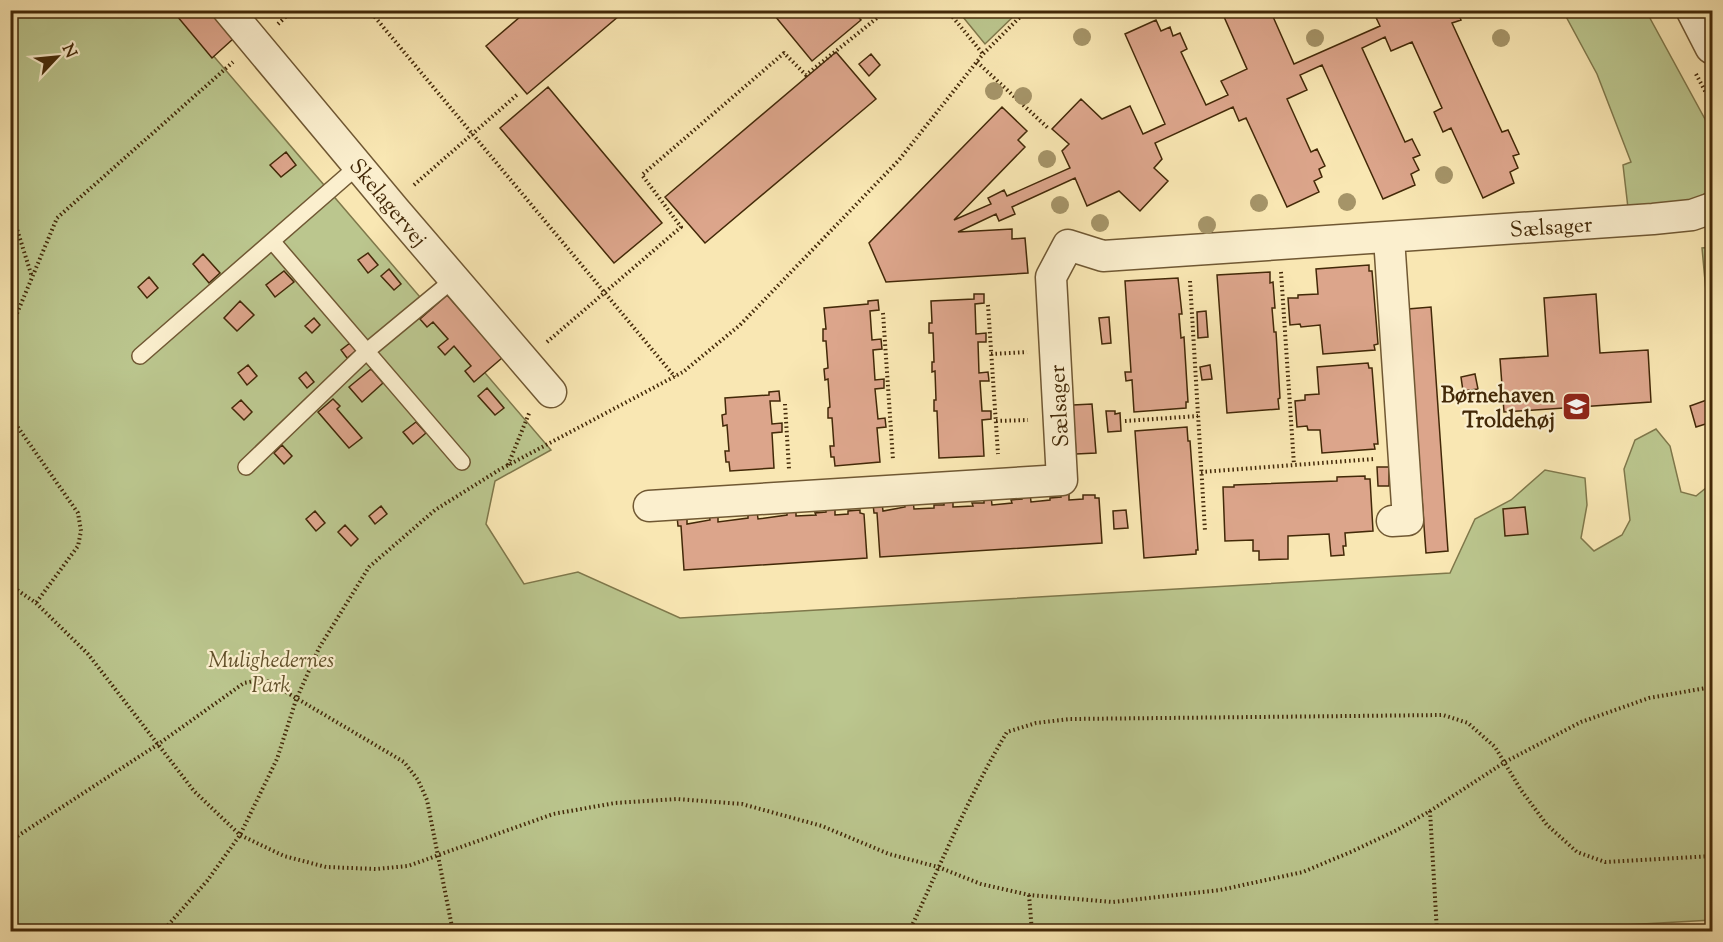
<svg xmlns="http://www.w3.org/2000/svg" width="1723" height="942" viewBox="0 0 1723 942" font-family="'Sorts Mill Goudy',serif">
  <style>
    .green { fill: #bbc68e; stroke: #7f784b; stroke-width: 1.5 }
    .building { fill: #dca58b; stroke: #432908; stroke-width: 1.5 }
    .lines { fill: none; stroke-linecap: round; stroke-linejoin: round }
    .service-casing { stroke: #705833; stroke-width: 18 }
    .minor-casing { stroke: #705833; stroke-width: 33 }
    .tertiary-casing { stroke: #705833; stroke-width: 36 }
    .path { stroke: #432908; stroke-width: 4; stroke-dasharray: 1.5 3; stroke-linecap: butt }
    .service { stroke: #fbefce; stroke-width: 15 }
    .minor { stroke: #fbefce; stroke-width: 30 }
    .tertiary { stroke: #fbefce; stroke-width: 33 }
    .tree { fill: #a59468 }
    .labels { text-anchor: middle; stroke-width: 4.5; stroke-linejoin: round; paint-order: stroke }
    .street-label { font-size: 22px; fill: #432908; stroke: #fbefce }
    .poi-label { font-size: 22px; font-weight: bold; fill: #432908; stroke: #fbefce; text-anchor: end }
    .park-label { font-size: 22px; font-style: italic; fill: #61502a; stroke: #fbefce }
  </style>
  <rect width="100%" height="100%" fill="#f9e7b3"/>
  <filter id="stains"><feTurbulence type="fractalNoise" baseFrequency=".00333" numOctaves="4"/><feColorMatrix values="0 0 0 0 .2 0 0 0 0 .09 0 0 0 0 .02 0 0 0 .5 -.17"/></filter>
  <radialGradient id="worn" r=".72"><stop offset=".6" stop-color="#630" stop-opacity="0"/><stop offset="1" stop-color="#630" stop-opacity=".3"/></radialGradient>
  <path class="green" d="M10,11H175L551,450L495,481L486,524L524,584L578,572L680,618L1450,573L1475,519L1511,500L1545,470L1585,478L1587,505L1581,538L1594,551L1622,535L1630,520L1624,469L1635,440L1656,429L1670,446L1681,492L1696,496L1712,483V920L1503,932L11,931Z
    M958,11H1019L985,44Z
    M1563,11H1646L1712,132V190L1691,201L1628,208L1623,165L1631,162L1597,74Z
    M1712,247V333L1709,324L1702,248Z"/>
  <path class="building" d="M172,10H209L233,39L212,58Z
    M528,10H626L527,94L486,46Z
    M770,10H852L861,20L812,61Z
    M1221,10H1270L1294,64L1380,26L1373,11L1375,10H1456L1461,20L1452,23L1502,132L1508,130L1519,154L1513,156L1518,168L1510,172L1514,183L1483,198L1451,128L1443,132L1434,112L1442,108L1412,42L1391,51L1385,37L1362,48L1405,142L1412,139L1420,155L1413,158L1419,170L1411,174L1415,185L1383,199L1322,65L1300,75L1307,90L1287,99L1311,152L1317,149L1325,166L1319,169L1322,177L1314,181L1319,192L1287,207L1246,118L1239,121L1233,107L1155,143L1162,159L1154,168L1168,181L1140,211L1119,191L1087,206L1075,178L1012,207L1015,214L999,221L996,214L958,232L1012,229V239L1025,238L1028,273L886,282L869,243L1002,107L1027,131L1018,140L1025,147L954,220L991,204L988,198L1004,190L1007,196L1070,168L1062,151L1069,144L1052,129L1081,99L1102,119L1130,106L1143,134L1165,124L1125,34L1156,20L1161,31L1170,27L1173,36L1180,33L1187,49L1181,52L1206,105L1228,95L1221,81L1247,69Z
    M836,52L876,99L705,243L665,197Z
    M871,54L880,65L869,76L859,64Z
    M548,87L662,223L614,263L500,128Z
    M286,152L296,165L281,177L270,165Z
    M368,253L378,265L368,273L358,260Z
    M203,254L220,273L209,283L193,264Z
    M1369,265V271H1372L1378,344L1374,345L1375,350L1323,354L1320,325L1301,327L1300,324L1290,325L1288,298H1298V295L1318,294L1316,269Z
    M389,269L401,284L394,290L381,276Z
    M284,271L294,282L275,297L266,285Z
    M1270,272V283L1273,282L1275,308H1272L1274,332H1276L1280,398L1278,399L1279,409L1227,413L1217,275Z
    M149,277L158,288L147,298L138,287Z
    M1178,278L1182,314H1179L1181,338L1184,337L1188,402H1186V408L1134,412L1132,380L1126,381L1125,372H1131L1125,281Z
    M974,294H984V303L975,304L976,334L986,333V342H978L979,373L988,372L989,381H980L982,411H991V419L982,420L984,456L939,458L937,411H934V400H936L935,371L932,372V362H934L933,333H929V323H932L931,301L974,299Z
    M1596,294L1600,353L1648,350L1651,402L1504,412L1500,359L1548,356L1544,298Z
    M447,295L502,358L474,382L465,371L471,366L454,346L445,355L438,347L448,339L433,322L427,327L420,319Z
    M878,300L879,310L870,311L872,340L881,339L882,349L873,350L875,380L884,379V388L875,389L878,419L885,418L886,427L877,428L880,462L835,466L834,457H831L830,446H834L832,418H828V408L830,407L828,379L825,380L824,369L828,368L826,341H823V329H826L824,308L868,304V301Z
    M240,301L254,315L237,331L224,318Z
    M1431,307L1448,551L1426,553L1408,309Z
    M1206,311L1208,337L1198,338L1197,312Z
    M1109,317L1111,343L1102,344L1099,318Z
    M314,318L320,325L312,333L305,326Z
    M350,343L356,351L347,358L341,350Z
    M1368,363L1369,368H1372L1378,444H1374L1375,449L1322,453L1320,430H1308L1307,426L1297,427L1295,401L1305,400V395L1319,394L1317,367Z
    M248,365L257,376L247,385L238,373Z
    M1210,365L1212,379L1202,380L1200,367Z
    M371,369L383,383L362,402L349,387Z
    M306,372L314,382L307,388L299,378Z
    M1475,374L1478,389L1463,391L1461,377Z
    M487,388L504,408L495,415L478,396Z
    M779,391L780,401H770L772,424L782,423V432L772,433L774,468L730,471L729,462H726L725,451H729L727,425L723,426L722,415L726,414L725,398L769,395V392Z
    M1712,398V422L1696,427L1690,406Z
    M333,399L340,406L337,409L362,438L349,448L318,412Z
    M241,400L252,412L244,420L232,408Z
    M1092,404L1096,453L1076,454L1073,405Z
    M1106,411H1115V414L1120,413L1121,431L1108,432Z
    M416,422L426,433L413,444L403,432Z
    M1187,427L1188,441H1190L1198,550H1196V554L1144,558L1135,431Z
    M282,445L292,456L284,464L274,453Z
    M1377,467H1389V486H1378Z
    M1365,476V479H1370L1373,531L1345,533L1346,546H1343L1344,555L1331,556L1329,534L1288,536V559L1259,560V551H1253V540L1225,541L1223,487H1234V485L1337,481V477Z
    M1069,490V500L1083,499V495H1095V498H1099L1102,543L880,557L877,513H874L873,504L882,503L883,511L905,507L904,501L913,500L914,509L934,508V505H944V499L953,498V507L973,506L972,503H984V496H991L992,505L1012,503L1011,500L1022,499V494L1030,493L1031,502L1050,500V498L1061,497L1060,491Z
    M381,506L387,514L375,524L369,516Z
    M835,506V515L848,514V511L860,510V513L864,514L867,558L684,570L681,526H678L677,516L687,515V524L710,520L709,514L718,513V522L748,518V511H757L758,519L787,515V509L796,508V516L816,515L815,513L826,512V507Z
    M1525,507L1528,534L1505,536L1503,509Z
    M1126,510L1128,528L1114,529L1113,511Z
    M315,511L325,523L316,531L306,519Z
    M345,525L358,539L351,546L338,532Z"/>
  <g class="lines">
    <defs>
      <path id="service" d="M272,241L462,462
        M140,356L358,166
        M246,467L367,351L454,279"/>
      <path id="minor" d="M228,10L395,210L551,392
        M1389,238L1408,520L1392,521
        M649,506L1062,480L1051,277L1068,245L1103,256L1653,219L1692,215L1712,208"/>
      <path id="tertiary" d="M1693,10L1712,47"/>
    </defs>
    <use href="#service" class="service-casing"/>
    <use href="#minor" class="minor-casing"/>
    <use href="#tertiary" class="tertiary-casing"/>
    <path class="path" d="M369,10L675,377
      M947,10L983,54
      M1511,10V12
      M278,24L293,10
      M977,62L1048,128
      M1696,74L1712,104
      M414,185L518,94
      M10,219L16,226L32,277
      M1281,272L1294,465
      M1190,281L1205,531
      M988,305L998,454
      M883,313L893,460
      M10,330L57,218L233,62
      M547,342L681,227L642,175L784,53L806,75L887,10
      M991,354L1027,352
      M785,404L789,469
      M10,416L78,513L81,531L78,546L36,603
      M996,421L1028,420
      M1125,421L1198,416
      M508,465L530,411
      M1201,472L1374,459
      M10,585L36,603L88,654L194,791L240,835L284,856L326,867L376,869L408,866L553,814L615,803L677,799L742,804L822,826L889,854L938,867L981,884L1029,895L1113,902L1220,890L1303,872L1353,851L1397,830L1430,811L1505,762L1581,722L1649,698L1712,687
      M1430,811L1437,932
      M10,841L157,745L244,683L264,679L404,762L418,780L427,800L453,932
      M1029,895L1032,932
      M162,932L207,881L240,835L277,759L296,700L319,648L369,567L435,510L499,470L683,372L740,325L899,160L983,54L1027,10
      M909,932C941,864 969,795 1007,732L1036,723L1070,719L1443,715L1468,723L1495,747L1521,790L1547,825L1577,852L1605,862L1712,856"/>
    <use href="#service" class="service"/>
    <use href="#minor" class="minor"/>
    <use href="#tertiary" class="tertiary"/>
  </g>
  <g class="tree">
    <circle cx="1082" cy="37" r="9"/>
    <circle cx="1315" cy="38" r="9"/>
    <circle cx="1501" cy="38" r="9"/>
    <circle cx="994" cy="91" r="9"/>
    <circle cx="1023" cy="96" r="9"/>
    <circle cx="1047" cy="159" r="9"/>
    <circle cx="1444" cy="175" r="9"/>
    <circle cx="1347" cy="202" r="9"/>
    <circle cx="1259" cy="203" r="9"/>
    <circle cx="1060" cy="205" r="9"/>
    <circle cx="1100" cy="223" r="9"/>
    <circle cx="1207" cy="225" r="9"/>
  </g>
  <defs>
    <symbol id="school-square" viewBox="-11 -11 22 22"><rect x="-9" y="-9" width="18" height="18" rx="4" fill="#8f2418" stroke="#fbefce"/><path d="M0-5L7-2L0 1L-7-2ZM-4 1L0 2.5L4 1V4Q0 6-4 4Z" fill="#fff"/></symbol>
  </defs>
  <g fill-rule="evenodd">
    <use href="#school-square" x="1560" y="390" width="33" height="33"/>
  </g>
  <g class="labels">
    <g class="street-label">
      <text transform="translate(389 202) rotate(50)" y="8">Skelagervej</text>
      <text transform="translate(1551 226) rotate(-4)" y="8">Sælsager</text>
      <text transform="translate(1058 406) rotate(-93)" y="8">Sælsager</text>
    </g>
    <g class="poi-label">
      <text x="1555" y="402">Børnehaven<tspan x="1555" dy="25">Troldehøj</tspan></text>
    </g>
    <g class="park-label">
      <text x="271" y="667">Mulighedernes<tspan x="271" dy="25">Park</tspan></text>
    </g>
  </g>
  <rect width="1723" height="942" fill="none" stroke="#f9e7b3" stroke-width="36"/>
  <rect x="12" y="12" width="1699" height="918" fill="none" stroke="#432908" stroke-width="3"/>
  <rect x="18" y="18" width="1687" height="906" fill="none" stroke="#432908" stroke-width="1.5"/>
  <g transform="translate(57 57) rotate(64)" stroke="#fbefce" stroke-width="4.5" paint-order="stroke">
  <path d="M0-4.5L10 22L0 15L-10 22Z" fill="#432908"/>
  <text y="-9" font-size="16" font-weight="bold" text-anchor="middle" fill="#432908">N</text>
  </g>
  <rect width="100%" height="100%" filter="url(#stains)"/>
  <rect width="100%" height="100%" fill="url(#worn)"/>
</svg>
